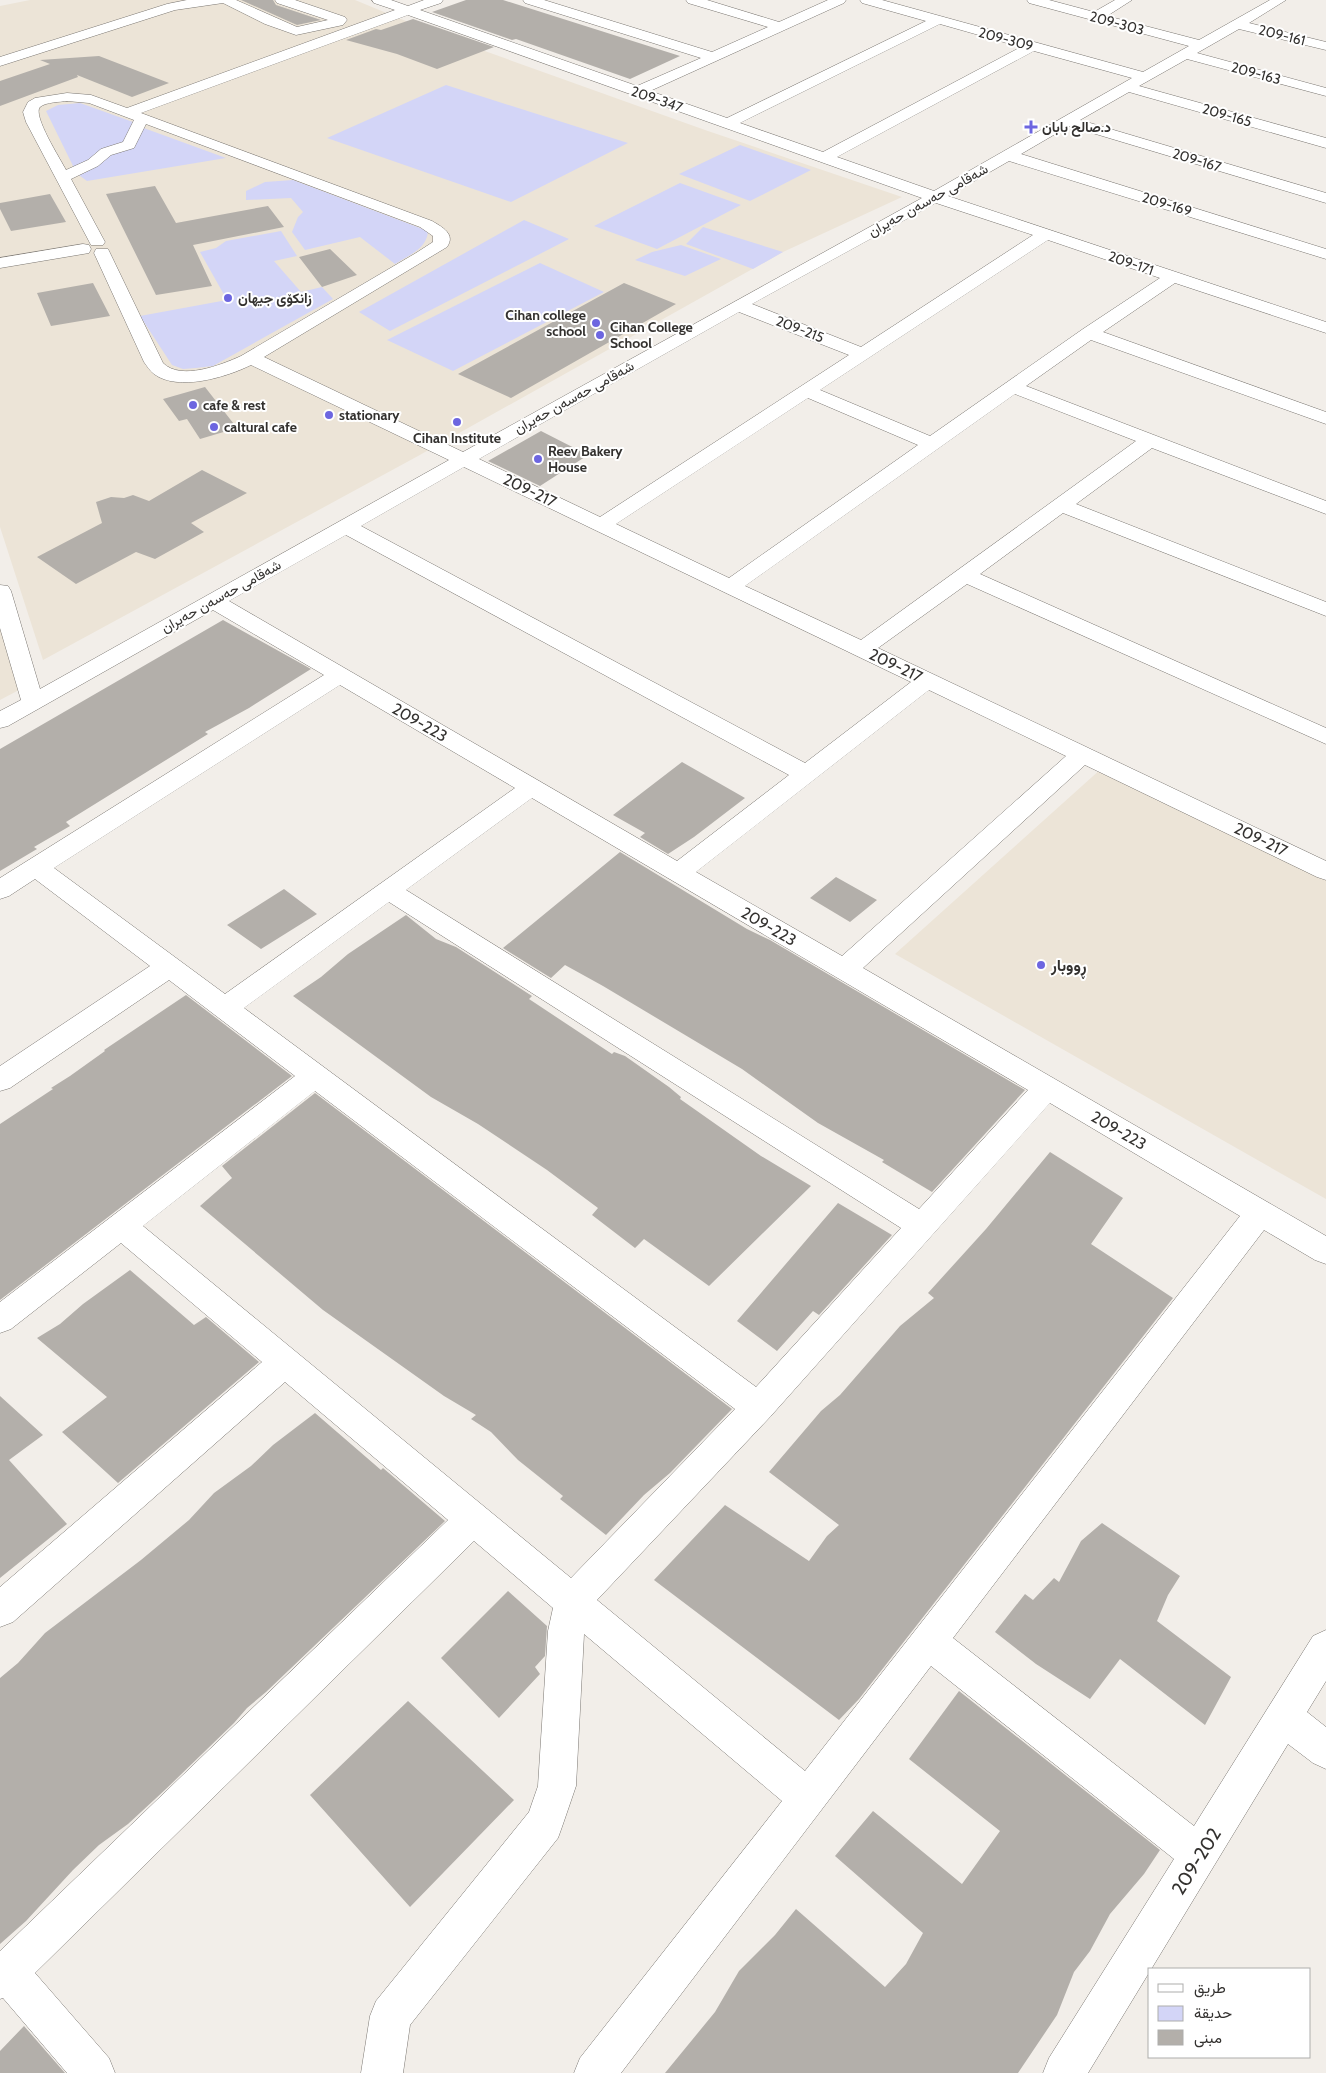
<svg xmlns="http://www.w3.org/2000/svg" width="1326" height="2073" viewBox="0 0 1326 2073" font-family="Cabin,Vazirmatn,sans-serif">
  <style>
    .built { fill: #ece4d7 }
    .green { fill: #d3d5f7 }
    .building { fill: #b3afaa }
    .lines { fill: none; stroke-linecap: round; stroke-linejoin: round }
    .minor-casing { stroke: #7b7772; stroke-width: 1 }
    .minor { fill: #fff; fill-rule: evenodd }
    .poi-dot { fill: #6d66e0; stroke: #fff; stroke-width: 2 }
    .labels { text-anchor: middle; stroke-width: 4; stroke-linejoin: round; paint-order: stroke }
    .far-street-label { font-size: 14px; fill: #33312f; stroke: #fff }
    .far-poi-label { font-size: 14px; font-weight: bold; fill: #33312f; stroke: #fff; text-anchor: start }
    .street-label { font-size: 16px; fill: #33312f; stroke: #fff }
    .poi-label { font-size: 16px; font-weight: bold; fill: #33312f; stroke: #fff; text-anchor: start }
    .near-street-label { font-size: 19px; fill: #33312f; stroke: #fff }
  </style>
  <rect width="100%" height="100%" fill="#f2eee9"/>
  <path class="built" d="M30,0H355L440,35L705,130L902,197L783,252L418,456L43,660L0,527V6Z
    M0,613L19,690L0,700Z
    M1102,768L1326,876V1199L895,954Z"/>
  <path class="green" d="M446,85L628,143L511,202L327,138Z
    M80,103L133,122L125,144L75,170L46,111L58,105Z
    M141,127L226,158L87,181L76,173L109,153L132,147Z
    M740,145L811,170L750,201L679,174Z
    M293,180L428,231C427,249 409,255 395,264L360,237L305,250L292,232L298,217L303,212L291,198L246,200V191L265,182Z
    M680,183L741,205L657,249L594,226Z
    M524,220L569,239L390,331L359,312Z
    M703,227L783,252L753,269L686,244Z
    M281,231L297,256L274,261L301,292L322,287L333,299L213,366L196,368L183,369L172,365L140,316L227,300L200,252L216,248L226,241Z
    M681,245L721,259L685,276L635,260L652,252Z
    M540,263L604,292L453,371L387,340Z"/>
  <path class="building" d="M241,0H273L276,5L321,20L297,25Z
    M466,0H503L680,56L630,79L516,39L512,40L432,12Z
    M413,19L494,47L437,69L397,54L346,40L376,29L381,30Z
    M99,56L169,83L132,97L77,75L78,77L0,106V81L50,64L40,60Z
    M155,186L176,223L268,206L284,227L193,245L212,286L156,295L106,194Z
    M50,194L66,222L11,231L0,209V203Z
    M330,249L357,275L322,287L299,257Z
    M93,283L110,316L51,326L37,293Z
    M624,283L676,304L511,398L458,374Z
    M205,387L237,428L200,439L187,419L179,421L163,399Z
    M541,431L588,455L540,486L488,461Z
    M202,470L247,493L191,523L204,532L155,559L136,552L76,584L37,557L102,523L96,502L111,497L124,498L133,495L149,501Z
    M223,620L311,669L249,708L205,732L208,734L66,822L70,826L34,847L37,849L0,871V749Z
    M682,762L745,798L694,837L668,854L640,837L645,833L613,815Z
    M620,852L747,929L770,940L1025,1090L932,1192L882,1162L884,1160L818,1123L742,1069L603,986L565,965L551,978L503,948Z
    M836,877L877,900L850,922L810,898Z
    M284,889L317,914L261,949L227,925Z
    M406,915L436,939L456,947L532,996L529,999L612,1054L614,1052L625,1056L669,1087L681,1097L680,1099L761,1156L811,1186L709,1286L644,1239L635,1248L592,1215L598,1208L547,1170L478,1124L431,1097L293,996L321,977L348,954Z
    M186,995L292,1076L0,1300V1124L53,1089L51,1088L70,1076L105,1051L104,1050Z
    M315,1093L732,1409L670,1473L644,1495L606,1535L560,1499L563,1496L518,1460L491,1432L471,1419L476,1415L444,1396L323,1310L200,1206L232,1178L222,1166Z
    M1050,1152L1123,1198L1091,1244L1173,1298L859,1699L839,1720L654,1580L725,1505L809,1561L827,1536L839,1525L769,1472L821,1411L840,1395L900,1326L934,1298L928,1293L986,1229Z
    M838,1203L892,1235L819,1315L813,1311L777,1351L737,1321Z
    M130,1270L194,1325L206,1317L259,1362L118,1483L62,1432L107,1397L37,1338L60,1324L83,1304Z
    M0,1396L43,1435L9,1460L67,1524L0,1578Z
    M315,1413L381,1470L383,1468L445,1521L266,1692L247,1708L234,1723L167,1788L128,1824L99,1845L73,1870L26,1921L0,1944V1678L18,1663L45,1633L141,1560L189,1520L214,1493L251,1466L273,1445Z
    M1102,1523L1180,1576L1168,1595L1157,1621L1231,1677L1205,1725L1120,1659L1090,1699L1036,1664L995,1632L1025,1594L1033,1600L1054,1578L1059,1582L1081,1541Z
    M508,1591L547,1626L545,1656L535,1667L540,1674L499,1718L441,1658Z
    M959,1691L1160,1850L1144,1874L1110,1914L1090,1951L1074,1972L1057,2015L1018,2073H665L715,2012L739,1971L775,1935L796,1909L885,1987L906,1964L923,1933L835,1856L873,1811L962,1884L1000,1831L909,1759Z
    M408,1701L514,1800L410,1907L310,1795Z
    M24,2026L65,2073H0V2051Z"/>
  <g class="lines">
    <defs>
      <path id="minor" d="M187,0H236L297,27L328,20L277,3L275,0H295L345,17L347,20L343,25L296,35L265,24L223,3L175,10L0,66V57L167,4Z
        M372,0H391L408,6L424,0H443L441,3L420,10L637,86L701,58L525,3L523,0H544L712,52L768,27L688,3L686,0H707L779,22L828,0H846L844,3L650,91L727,118L926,21L862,3L860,0H882L1143,72L1189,46L1029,3L1027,0H1049L1094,12L1115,0H1132L1107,16L1199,40L1270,0H1286L1249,23L1326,42V50L1239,29L1197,53L1326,88V96L1187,59L1139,86L1326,138V148L1129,92L1080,120L1326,193V203L1069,126L1021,154L1326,249V259L1009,161L948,196L1326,322V333L1175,283L1103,332L1326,412V424L1091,340L1026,386L1326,501V514L1152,448L1076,504L1326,602V616L1063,513L980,574L1326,728V744L967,584L878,648L1326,861V880L1317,877L1085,765L863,968L1326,1236V1264L1315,1260L1264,1230L953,1638L1194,1826L1313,1636L1326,1630V1681L1307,1712L1326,1727V1769L1313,1763L1288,1744L1088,2073H1043L1049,2058L1174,1859L931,1666L621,2073H574L580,2058L782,1801L584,1634L576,1786L563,1824L558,1838L410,2025L403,2073H361L370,2016L376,2001L529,1812L538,1786L548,1631L553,1608L474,1541L35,1973L109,2058L115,2073H67L3,1998L0,1999V1951L448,1520L285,1382L13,1622L0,1627V1587L262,1362L121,1243L11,1329L0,1333V1302L295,1076L169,980L10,1088L0,1091V1066L150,966L35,879L9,896L0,899V878L324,675L213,610L8,726L0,728V711L21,700L0,628V585L8,586L11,591L40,689L449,460L251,365C227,377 178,392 154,374C150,371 147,366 144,362L94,253L96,249H108L110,253L163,363C181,381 221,365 241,356L416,253L433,242V236L420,227L146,124L134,148L111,155L98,166L71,179L105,242L103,245H91L26,122L23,112L28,102L35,98L67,93L91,95L127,108L395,10L374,3ZM408,15L922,198L463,452L264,357L447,247C456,234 442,227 432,221L141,113ZM940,24L1021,47L823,152L740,123ZM1034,51L1132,78L934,191L837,157ZM67,101L89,103L134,120L123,142L101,149L88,160L66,170C61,160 32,115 40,107C46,102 60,102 67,101ZM936,203L1033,235L861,347L752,304ZM1048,240L1160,278L1083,329L930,436L820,390ZM739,312L849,355L600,517L479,459ZM1015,394L1136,441L861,640L745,586ZM808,398L918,445L729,578L616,524ZM464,467L911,682L805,763L361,526ZM346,535L789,775L677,861L229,601ZM340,685L515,788L225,994L54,868ZM929,690L1066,756L842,956L696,872ZM532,798L1028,1090L919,1209L406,890ZM389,902L901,1228L756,1387L244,1008ZM315,1091L735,1409L571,1578L143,1226ZM1050,1103L1240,1216L805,1771L597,1600L770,1417Z
        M83,244L89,245L91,249L89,253L0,268V258Z"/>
    </defs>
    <use href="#minor" class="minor-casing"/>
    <use href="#minor" class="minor"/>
  </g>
  <g class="poi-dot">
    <path d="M1028.5 119.5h5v5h5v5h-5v5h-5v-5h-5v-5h5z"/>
    <circle cx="228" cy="298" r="5"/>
    <circle cx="596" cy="323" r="5"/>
    <circle cx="600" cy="335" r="5"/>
    <circle cx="193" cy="405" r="5"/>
    <circle cx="329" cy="415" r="5"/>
    <circle cx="457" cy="422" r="5"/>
    <circle cx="214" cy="427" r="5"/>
    <circle cx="538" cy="459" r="5"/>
    <circle cx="1041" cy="965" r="5"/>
  </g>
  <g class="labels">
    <g class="far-street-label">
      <text transform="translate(1117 23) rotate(15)" y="5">209-303</text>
      <text transform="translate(1282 35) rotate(14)" y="5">209-161</text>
      <text transform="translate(1006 39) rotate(15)" y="5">209-309</text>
      <text transform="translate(1256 73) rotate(15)" y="5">209-163</text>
      <text transform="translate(657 99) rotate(19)" y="5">209-347</text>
      <text transform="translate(1227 115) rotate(16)" y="5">209-165</text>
      <text transform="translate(1197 160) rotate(17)" y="5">209-167</text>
      <text transform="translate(928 200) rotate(-29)" y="5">شەقامی حەسەن حەیران</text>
      <text transform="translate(1167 204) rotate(17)" y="5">209-169</text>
      <text transform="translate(1131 263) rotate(19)" y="5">209-171</text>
      <text transform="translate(800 329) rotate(21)" y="5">209-215</text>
      <text transform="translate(574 397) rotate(-29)" y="5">شەقامی حەسەن حەیران</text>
      <text transform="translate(221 596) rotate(-29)" y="5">شەقامی حەسەن حەیران</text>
    </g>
    <g class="far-poi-label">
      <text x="1042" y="132">د.صالح بابان</text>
      <text x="238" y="303">زانکۆی جیھان</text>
      <text x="586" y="320" text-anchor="end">Cihan college<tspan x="586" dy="16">school</tspan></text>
      <text x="610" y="332">Cihan College<tspan x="610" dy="16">School</tspan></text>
      <text x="203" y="410">cafe &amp; rest</text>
      <text x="339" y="420">stationary</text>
      <text x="224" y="432">caltural cafe</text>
      <text x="457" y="443" text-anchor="middle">Cihan Institute</text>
      <text x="548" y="456">Reev Bakery<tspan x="548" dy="16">House</tspan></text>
    </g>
    <g class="street-label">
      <text transform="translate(530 490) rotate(26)" y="6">209-217</text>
      <text transform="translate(896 665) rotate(26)" y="6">209-217</text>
      <text transform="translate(420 722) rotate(30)" y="6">209-223</text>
      <text transform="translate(1261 839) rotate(26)" y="6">209-217</text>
      <text transform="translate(769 926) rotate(30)" y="6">209-223</text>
      <text transform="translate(1119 1130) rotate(30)" y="6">209-223</text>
    </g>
    <g class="poi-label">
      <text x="1051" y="971">ڕووبار</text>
    </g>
    <g class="near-street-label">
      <text transform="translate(1196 1861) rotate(-58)" y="7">209-202</text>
    </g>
  </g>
  <rect x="1148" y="1968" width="162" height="90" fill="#ffffff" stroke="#adadac"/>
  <rect x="1158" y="1984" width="25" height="8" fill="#ffffff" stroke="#adadac"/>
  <text x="1194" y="1993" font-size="15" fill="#33312f">طريق</text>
  <rect x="1158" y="2006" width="25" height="15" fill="#d3d5f7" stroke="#adadac"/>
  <text x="1194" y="2018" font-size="15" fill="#33312f">حديقة</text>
  <rect x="1158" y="2030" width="25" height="15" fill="#b3afaa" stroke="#adadac"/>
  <text x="1194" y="2043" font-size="15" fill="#33312f">مبنى</text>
</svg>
